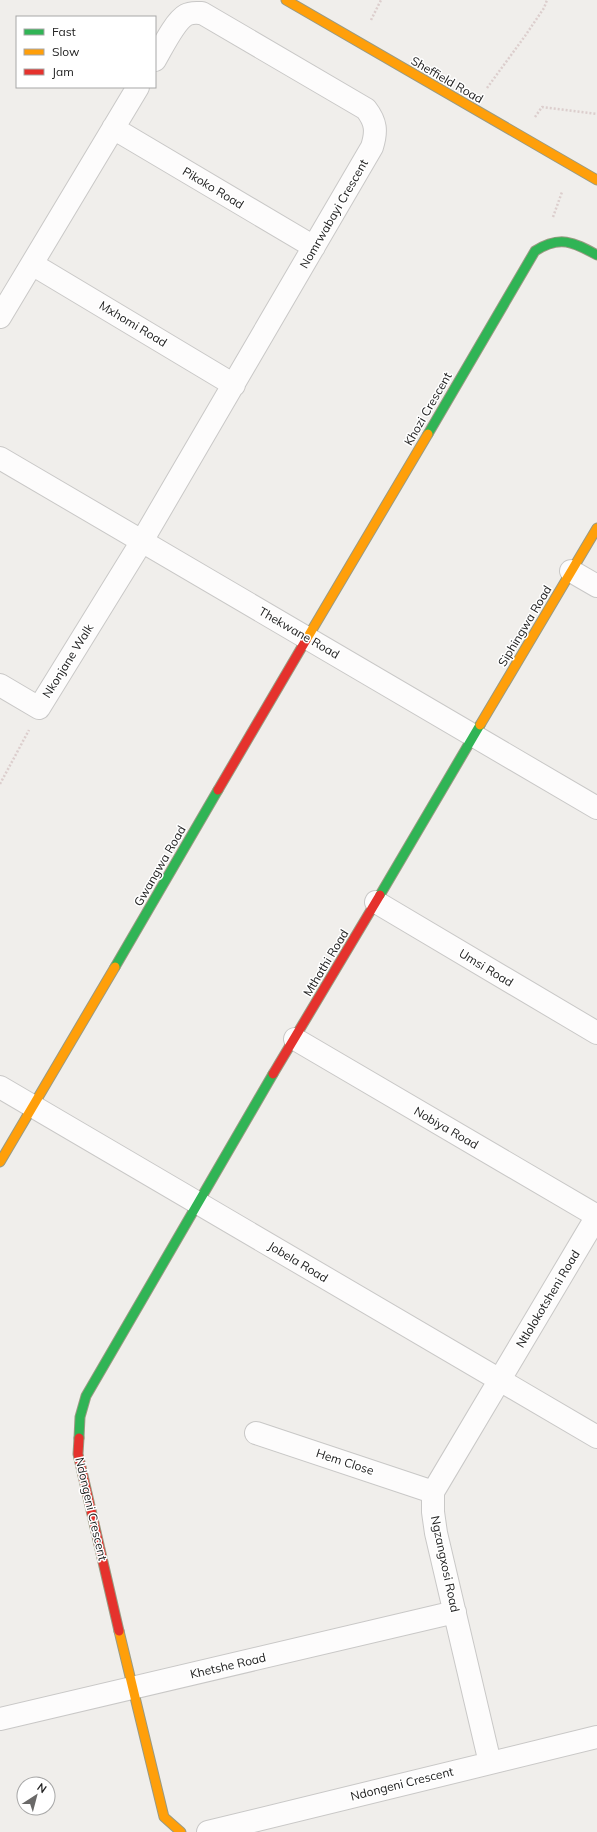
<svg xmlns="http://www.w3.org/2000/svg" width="597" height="1832" viewBox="0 0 597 1832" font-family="Mulish,sans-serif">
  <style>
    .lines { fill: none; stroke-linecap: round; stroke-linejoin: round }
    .street-casing { stroke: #c9c8c7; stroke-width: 24 }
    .fast-casing { stroke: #999a82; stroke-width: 11 }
    .slow-casing { stroke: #999a82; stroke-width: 11 }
    .jam-casing { stroke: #999a82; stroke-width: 11 }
    .path { stroke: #dccecd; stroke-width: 2.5; stroke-dasharray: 2 2; stroke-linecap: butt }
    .street { stroke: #fdfcfc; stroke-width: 22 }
    .fast { stroke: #30b455; stroke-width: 9 }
    .slow { stroke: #ff9f0a; stroke-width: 9 }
    .jam { stroke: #e5322d; stroke-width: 9 }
    .labels { text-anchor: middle; stroke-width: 3; stroke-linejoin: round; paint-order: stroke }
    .street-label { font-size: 12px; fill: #222; stroke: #fff }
  </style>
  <rect width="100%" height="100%" fill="#f0eeeb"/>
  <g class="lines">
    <defs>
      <path id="street" d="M113,128L314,247
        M32,264L234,385
        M0,317L138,87
        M0,458L597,808
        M571,571L597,586
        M0,685L39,708L142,541L372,147C377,131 376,122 366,109L202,13C197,13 191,12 186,15C175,21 162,48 155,60
        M376,902L597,1033
        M295,1039L597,1216L433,1492V1512L436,1533L490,1763
        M0,1087L597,1437
        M256,1433L433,1492
        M0,1719L455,1612
        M208,1832L597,1737"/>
      <path id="fast" d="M428,434L535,251C560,235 573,242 597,255
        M380,895L480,725
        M115,967L218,790
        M79,1438L80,1417L86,1396L273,1074"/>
      <path id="slow" d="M286,0L597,180
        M306,640L428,434
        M480,725L597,528
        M0,1162L115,967
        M119,1631L164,1817L181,1832"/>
      <path id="jam" d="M218,790L306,640
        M273,1074L380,895
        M79,1438L78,1454L119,1631"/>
    </defs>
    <use href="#street" class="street-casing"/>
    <use href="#fast" class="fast-casing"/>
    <use href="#slow" class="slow-casing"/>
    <use href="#jam" class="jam-casing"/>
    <path class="path" d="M371,20L381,0
      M487,88L525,36L544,8L547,0
      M535,117L542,107L597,114
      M553,217L562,192
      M0,784L29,730"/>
    <use href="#street" class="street"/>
    <use href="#fast" class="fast"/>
    <use href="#slow" class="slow"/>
    <use href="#jam" class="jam"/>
  </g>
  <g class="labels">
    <g class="street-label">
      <text transform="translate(447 80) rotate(30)" y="4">Sheffield Road</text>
      <text transform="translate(213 188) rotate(31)" y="4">Pikoko Road</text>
      <text transform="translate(334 214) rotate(-60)" y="4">Nomrwabayi Crescent</text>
      <text transform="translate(133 324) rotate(31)" y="4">Mxhomi Road</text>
      <text transform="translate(428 409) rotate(-60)" y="4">Khozi Crescent</text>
      <text transform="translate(525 626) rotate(-59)" y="4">Siphingwa Road</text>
      <text transform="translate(299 633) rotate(30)" y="4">Thekwane Road</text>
      <text transform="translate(68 661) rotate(-58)" y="4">Nkonjane Walk</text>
      <text transform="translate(160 866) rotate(-60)" y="4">Gwangwa Road</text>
      <text transform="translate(326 963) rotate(-59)" y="4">Mthathi Road</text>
      <text transform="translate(486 968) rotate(31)" y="4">Umsi Road</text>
      <text transform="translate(446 1128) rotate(30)" y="4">Nobiya Road</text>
      <text transform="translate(298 1262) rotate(31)" y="4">Jobela Road</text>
      <text transform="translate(548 1299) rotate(-59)" y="4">Ntlolokotsheni Road</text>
      <text transform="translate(345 1462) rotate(18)" y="4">Hem Close</text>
      <text transform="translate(91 1509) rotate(77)" y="4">Ndongeni Crescent</text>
      <text transform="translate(445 1564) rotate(78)" y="4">Ngzangxosi Road</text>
      <text transform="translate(228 1666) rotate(-13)" y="4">Khetshe Road</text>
      <text transform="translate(402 1784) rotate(-14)" y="4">Ndongeni Crescent</text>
    </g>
  </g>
  <rect x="16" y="16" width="140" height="72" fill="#ffffff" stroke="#a7a7a7"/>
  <rect x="24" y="29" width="20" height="6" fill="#30b455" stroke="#a7a7a7"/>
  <text x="52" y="36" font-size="12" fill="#222222">Fast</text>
  <rect x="24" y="49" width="20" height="6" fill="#ff9f0a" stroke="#a7a7a7"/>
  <text x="52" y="56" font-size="12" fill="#222222">Slow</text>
  <rect x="24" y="69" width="20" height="6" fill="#e5322d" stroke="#a7a7a7"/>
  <text x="52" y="76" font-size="12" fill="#222222">Jam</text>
  <g transform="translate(36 1796) rotate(36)"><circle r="19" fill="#ffffff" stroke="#a7a7a7"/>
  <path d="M0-3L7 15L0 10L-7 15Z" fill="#6a6968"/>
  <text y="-6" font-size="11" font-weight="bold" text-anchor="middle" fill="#222222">N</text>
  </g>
</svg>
